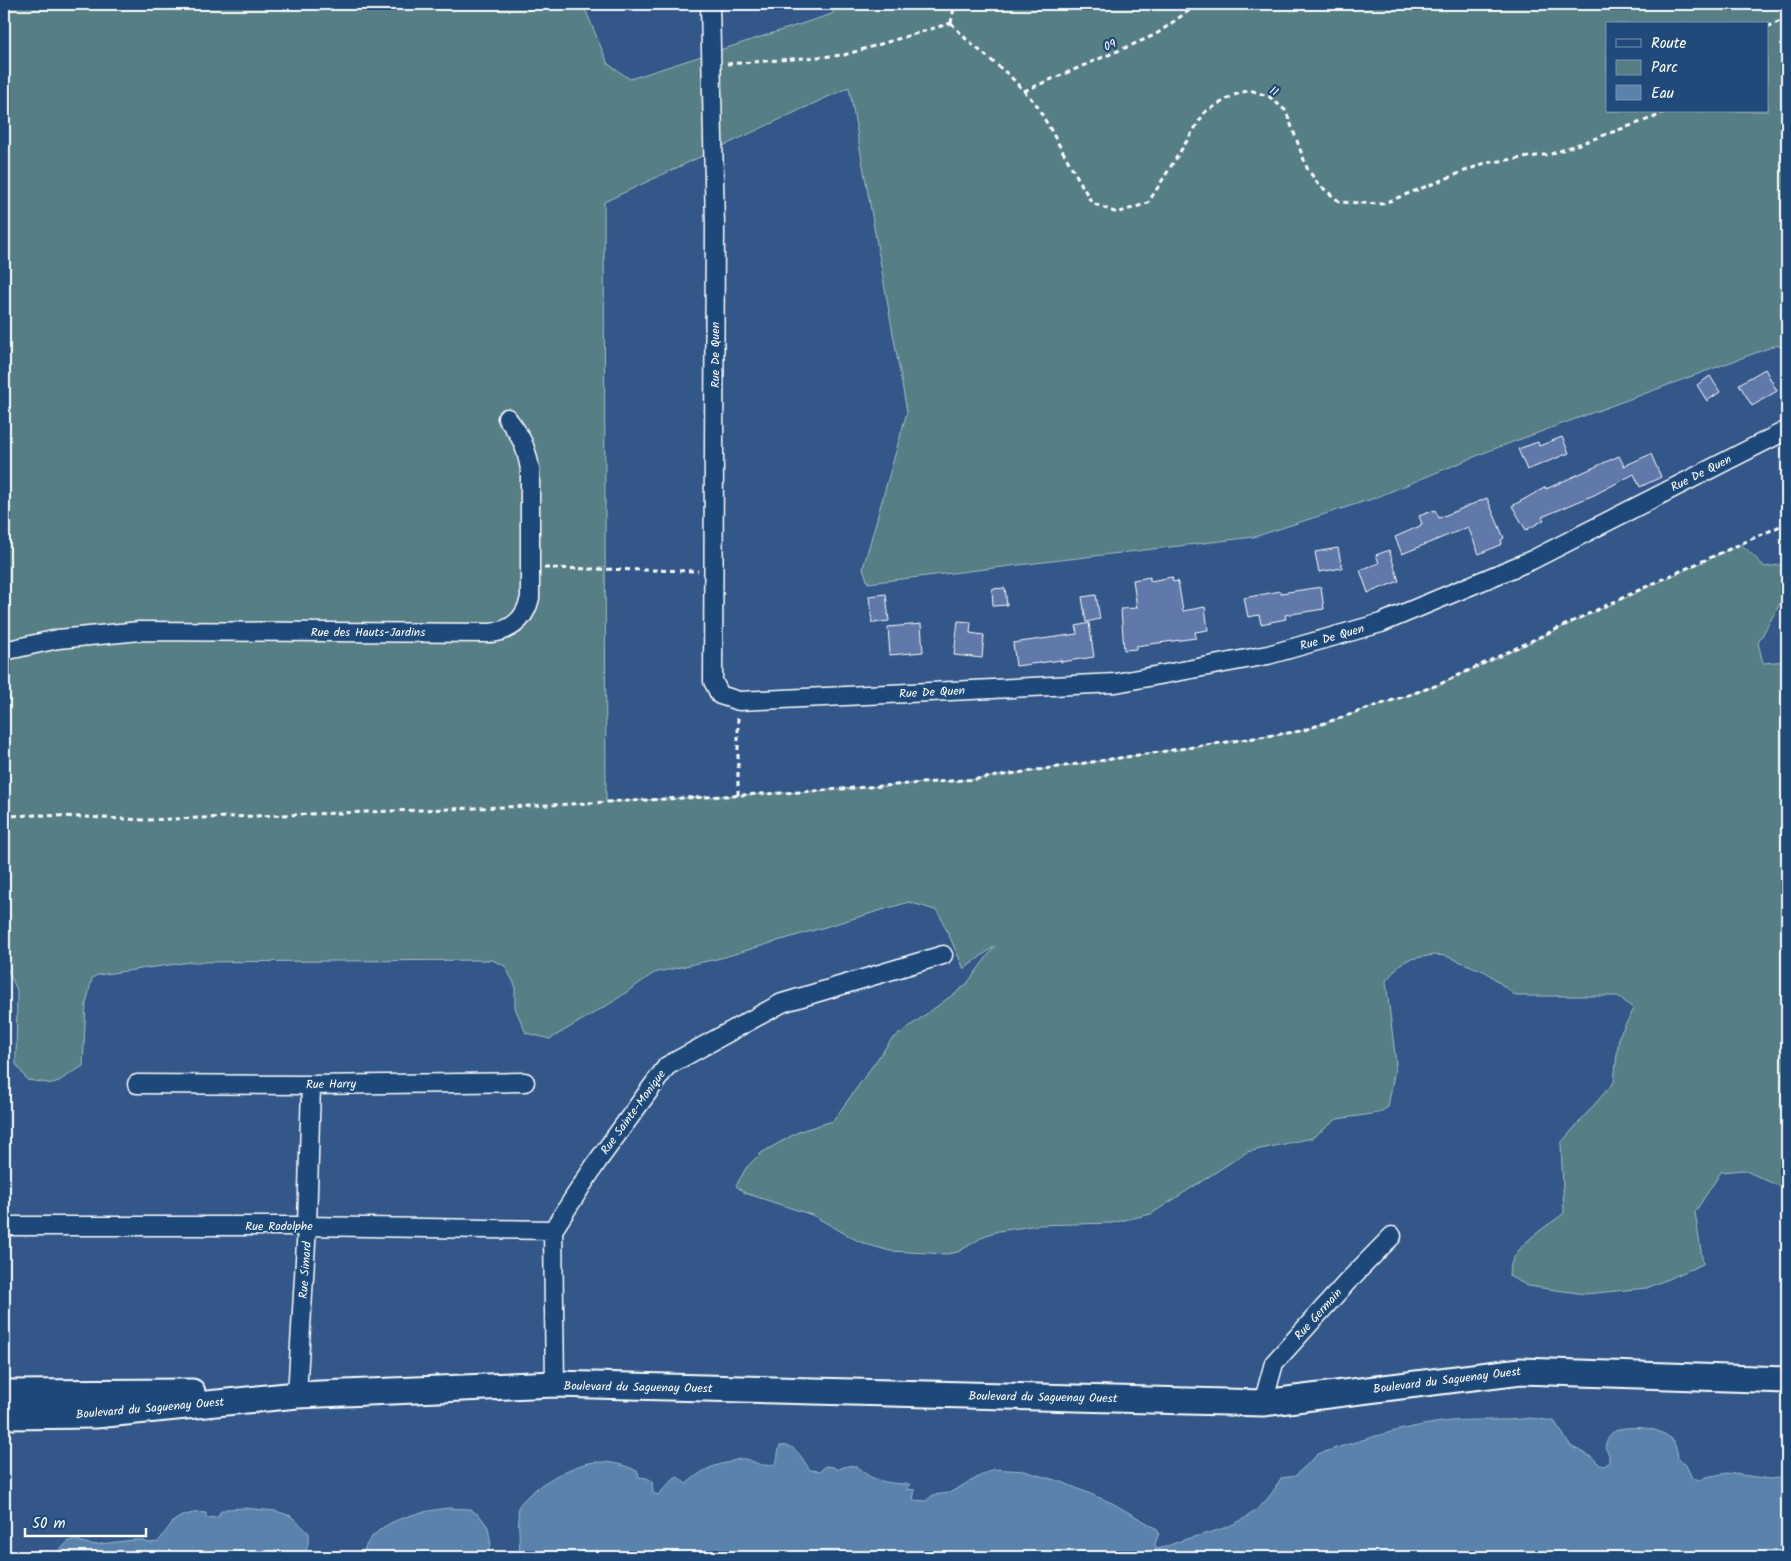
<svg xmlns="http://www.w3.org/2000/svg" width="1791" height="1561" viewBox="0 0 1791 1561" font-family="Kalam,sans-serif">
  <style>
    .green { fill: #567e85; stroke: #aabec2; fill-rule: evenodd }
    .water { fill: #5a83ab; stroke: #9cb5cd }
    .building { fill: #6079a9; stroke: #fff }
    .lines { fill: none; stroke-linecap: round; stroke-linejoin: round }
    .street-casing { stroke: #fff; stroke-width: 21 }
    .secondary-casing { stroke: #fff; stroke-width: 29 }
    .path { stroke: #fff; stroke-width: 3; stroke-dasharray: 5 4; stroke-linecap: butt }
    .street { stroke: #1f4a7a; stroke-width: 18 }
    .secondary { stroke: #1f4a7a; stroke-width: 25 }
    .labels { text-anchor: middle; stroke-width: 4.5; stroke-linejoin: round; paint-order: stroke }
    .street-label { font-size: 12px; fill: #fff; stroke: #1f4a7a }
  </style>
  <rect width="100%" height="100%" fill="#325788"/>
  <filter id="ink" filterUnits="userSpaceOnUse"><feTurbulence type="fractalNoise" baseFrequency=".02" numOctaves="2"/><feDisplacementMap in="SourceGraphic" scale="10" xChannelSelector="R" yChannelSelector="G"/><feConvolveMatrix kernelMatrix="1 2 1 2 8 2 1 2 1" color-interpolation-filters="sRGB"/></filter>
  <g filter="url(#ink)">
    <path class="green" d="M4,4H583L608,64L630,79L832,14L837,4H1787V350L1777,345L1491,450L1375,498L1254,537L868,583L863,568L907,412L849,87L604,202L606,802L800,792L977,779L1301,731L1438,685L1741,544L1765,567L1787,564V591L1758,643L1763,663L1787,661V1190L1744,1170L1721,1172L1695,1212L1703,1264L1647,1288L1585,1294L1528,1286L1509,1276C1509,1247 1544,1229 1564,1213L1561,1143L1614,1082L1619,1036L1634,1009L1618,996H1516L1486,972L1446,956L1434,955L1410,959L1400,964L1386,981L1396,1063L1388,1107L1379,1113L1337,1119L1312,1138L1247,1152L1151,1214L1112,1223L1038,1225L999,1231L986,1235L958,1252L947,1254L890,1251L869,1245L858,1241L812,1215L745,1193L736,1186L746,1168L761,1153L800,1131L833,1121L891,1040L966,985L995,946L964,969L938,911L909,902L721,958L654,973L611,1003L550,1039L526,1033L515,1008V985L505,966L492,960L190,962L98,975L92,978L86,1004L83,1066L54,1084L27,1080L16,1064L17,990L4,962ZM1607,24H1767V111H1607Z"/>
    <path class="water" d="M1530,1418L1554,1421L1571,1446L1593,1458L1600,1465L1604,1466L1609,1462V1455L1605,1447C1606,1442 1608,1436 1612,1433C1625,1423 1662,1427 1672,1440C1676,1445 1678,1453 1678,1459L1685,1463L1692,1478L1699,1481L1706,1477L1727,1473L1771,1479L1787,1476V1557H520L518,1507C531,1488 567,1467 589,1463C604,1460 626,1464 638,1472L639,1477L647,1478L652,1481L653,1493L658,1495L672,1480L678,1477L686,1484C701,1472 707,1467 726,1463C733,1461 738,1458 745,1459C759,1462 758,1468 775,1464C779,1458 777,1452 780,1446C796,1443 802,1459 810,1470L820,1471L826,1466L834,1467L837,1470C859,1459 857,1471 873,1478C884,1483 898,1484 910,1484L906,1489L915,1490L913,1500L926,1501L933,1495L949,1493L993,1469L1024,1471L1062,1482L1112,1503L1156,1528L1159,1533L1155,1544L1157,1549C1167,1547 1176,1542 1186,1539C1219,1530 1245,1525 1268,1498C1273,1492 1277,1485 1281,1478L1295,1476L1318,1454L1327,1451C1364,1439 1403,1427 1442,1422C1472,1418 1501,1422 1530,1418Z
      M244,1508L276,1511L291,1516L309,1533C310,1541 305,1550 306,1557H52L69,1541L76,1540L92,1545L133,1540H141L149,1543L158,1542C163,1536 168,1527 174,1521C181,1515 196,1511 206,1513V1518L218,1517L220,1512L226,1509Z
      M448,1508L470,1509L480,1516L488,1527L491,1545L486,1557H362C369,1521 417,1512 448,1508Z"/>
    <path class="building" d="M1765,369L1777,391L1752,406L1739,384Z
      M1710,376L1720,392L1707,401L1697,385Z
      M1562,437L1569,453L1527,470L1518,449L1538,442L1539,446Z
      M1651,454L1661,477L1640,487L1634,474L1594,495L1542,517L1544,520L1526,530L1512,506L1546,487V489L1619,456L1624,466Z
      M1487,498L1504,538L1501,540L1502,544L1479,554L1468,527L1402,554L1395,537L1420,526V525L1422,524L1419,516L1435,510L1439,518Z
      M1338,548L1342,568L1319,572L1315,552Z
      M1389,550L1399,581L1368,593L1360,570L1379,563L1376,555Z
      M1150,577V581L1172,577L1173,582L1178,581L1183,611L1205,607L1208,630L1195,632L1196,638L1136,646V649L1124,650L1121,609L1137,608L1133,580Z
      M1321,587L1324,609L1285,615L1286,619L1261,624L1259,615L1248,617L1244,598L1280,591L1281,593Z
      M1005,588L1007,605L993,606L992,589Z
      M886,594L889,621L872,623L869,596Z
      M1096,595L1100,619L1086,622L1082,597Z
      M958,621L971,622L970,633L984,635L982,658L954,655Z
      M1089,623L1094,657L1061,662V660L1016,666L1013,643L1077,634L1076,626Z
      M921,624L923,652L890,655L888,627Z"/>
    <g class="lines">
      <defs>
        <path id="street" d="M710,4L715,225L713,681L720,695L739,701L1116,683L1268,655L1381,623L1532,560L1787,430
          M4,651L58,639L140,631L491,633C513,630 525,619 530,598V469C526,446 521,436 507,418
          M137,1084L311,1085L525,1082
          M4,1226H307L553,1230
          M555,1384L553,1230L597,1162L667,1066L782,1003L943,955
          M297,1395L307,1226L311,1085
          M1263,1403L1274,1363L1348,1281L1392,1236"/>
        <path id="secondary" d="M4,1393L192,1392
          M4,1416L96,1415L297,1395L555,1384L1263,1403L1521,1371L1787,1380"/>
      </defs>
      <use href="#street" class="street-casing"/>
      <use href="#secondary" class="secondary-casing"/>
      <path class="path" d="M951,23L966,39L1010,76L1036,104L1092,203L1117,213L1148,203L1205,112L1234,95L1250,90L1270,97L1286,111L1307,168L1318,184L1340,202L1382,204L1485,163L1551,154L1655,117L1665,111
        M951,23L954,8L957,4
        M1767,27L1787,18
        M727,64L844,55L951,23
        M1024,91L1155,35L1198,4
        M544,568L698,571
        M738,795V717
        M4,816L40,815L146,820L531,806L800,792L977,779L1301,731L1438,685L1654,583L1787,523"/>
      <use href="#street" class="street"/>
      <use href="#secondary" class="secondary"/>
    </g>
  </g>
  <g class="labels">
    <g class="street-label">
      <text transform="translate(1110 45) rotate(-23)" y="4">09</text>
      <text transform="translate(1274 91) rotate(31)" y="4">11</text>
      <text transform="translate(715 355) rotate(-90)" y="4">Rue De Quen</text>
      <text transform="translate(1701 473) rotate(-27)" y="4">Rue De Quen</text>
      <text x="368" y="636">Rue des Hauts-Jardins</text>
      <text transform="translate(1332 637) rotate(-16)" y="4">Rue De Quen</text>
      <text transform="translate(932 692) rotate(-3)" y="4">Rue De Quen</text>
      <text transform="translate(331 1084) rotate(-1)" y="4">Rue Harry</text>
      <text transform="translate(633 1112) rotate(-54)" y="4">Rue Sainte-Monique</text>
      <text x="279" y="1230">Rue Rodolphe</text>
      <text transform="translate(305 1270) rotate(-86)" y="4">Rue Simard</text>
      <text transform="translate(1318 1314) rotate(-48)" y="4">Rue Germain</text>
      <text transform="translate(1447 1380) rotate(-7)" y="4">Boulevard du Saguenay Ouest</text>
      <text transform="translate(638 1387) rotate(1)" y="4">Boulevard du Saguenay Ouest</text>
      <text transform="translate(1043 1397) rotate(1)" y="4">Boulevard du Saguenay Ouest</text>
      <text transform="translate(150 1408) rotate(-5)" y="4">Boulevard du Saguenay Ouest</text>
    </g>
  </g>
  <rect width="1791" height="1561" fill="none" stroke="#1f4a7a" stroke-width="20"/>
  <rect x="10" y="10" width="1771" height="1541" fill="none" stroke="#fff" stroke-width="2" filter="url(#ink)"/>
  <rect x="1606" y="22" width="162" height="90" fill="#1f4a7a" stroke="#7992af"/>
  <rect x="1616" y="39" width="25" height="8" fill="#1f4a7a" stroke="#7992af"/>
  <text x="1651" y="48" font-size="15" fill="#ffffff">Route</text>
  <rect x="1616" y="60" width="25" height="15" fill="#567e85" stroke="#7992af"/>
  <text x="1651" y="72" font-size="15" fill="#ffffff">Parc</text>
  <rect x="1616" y="85" width="25" height="15" fill="#5a83ab" stroke="#7992af"/>
  <text x="1651" y="98" font-size="15" fill="#ffffff">Eau</text>
  <path d="M25 1528v8h121v-8" fill="none" stroke="#ffffff" stroke-width="2.5"/>
  <text x="32" y="1528" font-size="15" fill="#ffffff" stroke="#1f4a7a" stroke-width="4" paint-order="stroke">50 m</text>
</svg>
